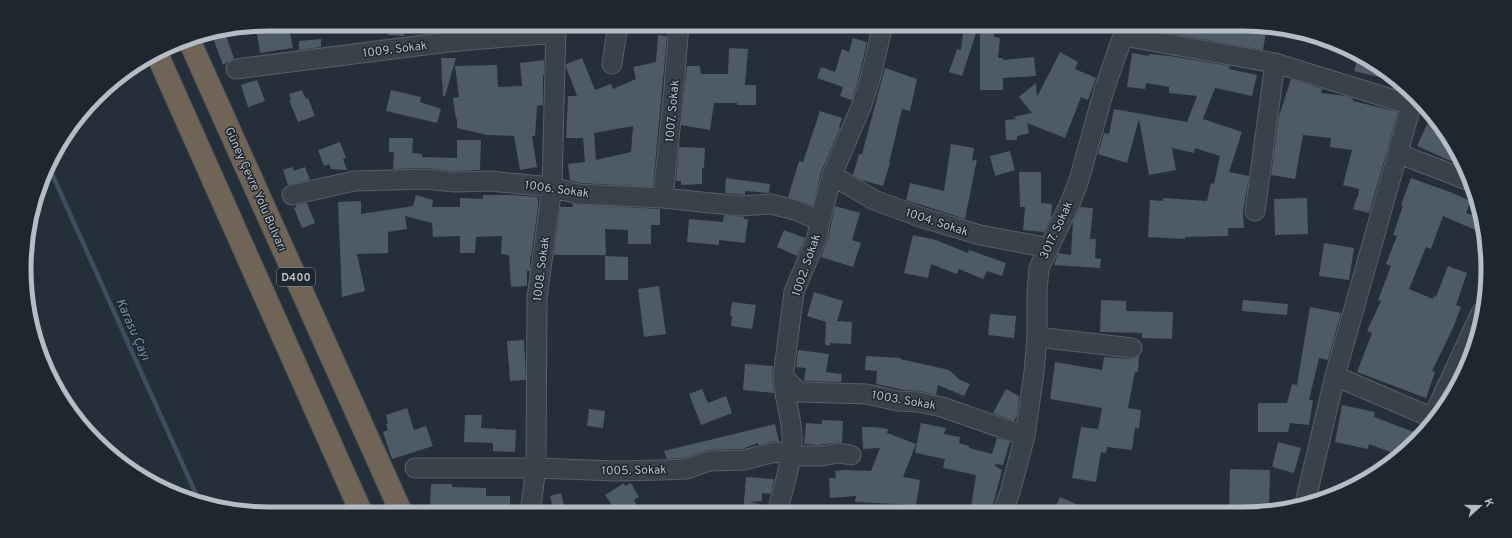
<svg xmlns="http://www.w3.org/2000/svg" width="1512" height="538" viewBox="0 0 1512 538" font-family="Overpass,sans-serif">
  <style>
    .lines { fill: none; stroke-linecap: round; stroke-linejoin: round }
    .stream { stroke: #3d4e61; stroke-width: 4.5 }
    .building { fill: #4e5a65; fill-rule: evenodd }
    .minor-casing { stroke: #575f68; stroke-width: 21 }
    .highway-casing { stroke: #444c55; stroke-width: 24 }
    .minor { stroke: #39414a; stroke-width: 19 }
    .highway { stroke: #706457; stroke-width: 22 }
    .labels { text-anchor: middle; stroke-width: 3; stroke-linejoin: round; paint-order: stroke }
    .shield { fill: #1e262f; stroke: #878f99; stroke-width: 1 }
    .shield-label { font-size: 11px; font-weight: bold; fill: #b4bcc6 }
    .street-label { font-size: 12px; fill: #b4bcc6; stroke: #1e262f }
    .water-label { font-size: 13px; font-style: italic; fill: #788fa6; stroke: #1e262f }
    .rim { fill: none; stroke: #b4bcc6; stroke-width: 5 }
  </style>
  <rect width="100%" height="100%" fill="#252f3a"/>
  <g class="lines">
    <path class="stream" d="M48,165L200,503"/>
  </g>
  <path class="building" d="M389,24H405L404,36L388,35Z
    M964,24H979L962,76L949,72L957,49L961,50Z
    M980,24L995,26L994,37L1000,38L998,58H1003V60L1034,57L1036,76L1003,78V90H980Z
    M1145,24H1243L1267,27L1263,50L1145,29Z
    M289,28L293,48L260,53L257,34Z
    M225,33L234,58L223,65L213,38Z
    M658,35L667,36L653,187L580,183L570,180L568,164L585,162L583,138H566L568,96H577L566,67V64L582,58L595,90L611,84L613,89L636,79L633,67L656,62ZM633,126L631,152L596,160L594,133Z
    M853,38L867,42L860,73L852,100L840,96L843,87L817,78L821,67L835,72L842,49L849,52Z
    M321,39V47L299,50V41Z
    M729,48L748,49L745,85H756V105H737V103H714L710,130L681,125L687,66H700L701,74H728Z
    M1060,52L1078,62L1075,69L1096,78L1088,100L1081,97L1065,138L1027,123L1029,133L1017,136V140H1006L1005,120L1017,119L1013,117L1032,113L1019,97L1036,83L1037,97Z
    M1132,53L1149,56V54L1170,56L1230,66L1229,69L1257,75L1252,96L1215,88L1203,119L1242,132L1229,172L1249,176L1243,211L1244,228H1228V236L1185,237V239L1148,237L1150,200L1163,201V198L1207,201L1211,183L1214,184L1220,156L1195,148L1194,153L1172,148L1176,170L1149,175L1139,119L1127,163L1098,154L1104,133L1109,134L1114,109L1187,122L1197,96L1169,93V87L1146,83L1145,89L1127,87Z
    M441,58H456L445,96H443Z
    M1358,58L1392,74L1391,80L1354,71Z
    M544,60V75H543V105L537,106L535,136H532L537,167L520,170L514,136L487,135L457,128V119H456L453,98L459,97L455,66L497,65L498,87L522,86L520,63Z
    M885,68L917,79L910,111L902,109L889,163H890L883,186L861,180L853,175L859,154H862Z
    M1291,79L1322,89L1321,93L1346,96L1353,99V101L1398,112L1369,213L1353,209L1357,197H1358L1359,189L1343,185L1352,150L1330,147L1331,138L1303,135L1295,179L1271,175L1279,116Z
    M257,80L265,101L248,107L241,85Z
    M302,90L306,99L308,98L315,116L298,122L289,100H291L289,94Z
    M391,90L421,97L420,102L441,109L437,123L386,111Z
    M820,111L842,118L839,127L840,128L821,172L813,206L788,197L799,161L803,162Z
    M1427,124L1441,130L1455,146L1462,166L1417,146Z
    M389,138H413L412,153L422,154V157L457,158V140H481L480,170L454,171L427,168L393,169L394,152H389Z
    M340,142L346,158L343,159L347,170L331,169L329,164L324,166L318,150Z
    M951,144L974,148L972,161L977,159L965,219L906,200L910,183L944,191Z
    M679,147L705,148L704,168H702V184L681,185V181H676Z
    M1010,151L1015,170L995,176L990,156Z
    M292,167L294,171L305,167L310,180L288,185L283,170Z
    M1019,172H1041V203L1052,204L1051,218L1044,232L1023,230L1025,207H1020Z
    M726,178L770,184L769,193L745,191V195L725,193Z
    M1411,178L1450,192L1471,201L1466,213L1479,217L1485,234L1443,216L1431,249L1426,247L1409,289L1433,299L1434,296L1436,297L1448,266L1467,273L1456,305L1461,307L1453,328L1432,371L1435,372L1426,398L1357,372L1372,333L1367,331L1381,301L1378,300L1391,266L1386,264L1397,236L1393,235L1403,206L1401,205Z
    M416,195L433,200L432,207H460V198L483,199V195H512L538,197V207L531,257H530V271H527V286L511,287L509,255L501,254L502,236L476,237L475,253H460V236L433,237L432,223L405,216L407,229L388,232V253L357,254L365,291L342,297L338,202L361,201V214L413,206Z
    M1307,198L1308,234L1275,235L1274,199Z
    M307,203L315,223L302,228L294,208L296,207V205Z
    M572,204L660,209V225H651V244H628V230L605,229L606,255H554L560,207H573Z
    M835,206L860,213L852,240L861,243L853,267L821,257L828,239Z
    M1080,207L1093,208L1090,239H1096L1095,258L1101,259L1100,268L1054,265L1058,253L1071,255L1073,221Z
    M724,215L744,217V219H748L745,243L719,240V245L687,242L689,219L723,222Z
    M784,230L805,238L797,256L777,247Z
    M913,235L936,240L968,253L969,250L1006,263L1002,276L987,271L983,279L959,269L957,274L931,264L928,278L904,273Z
    M1324,243L1354,248L1349,280L1319,276Z
    M605,256L628,257V280H605Z
    M659,286L666,334L644,337L638,289Z
    M814,292L843,301L837,321L852,322L851,344L830,343V346L825,345L826,322L807,316Z
    M1101,300L1126,301V311L1173,312L1172,339L1142,338V333L1100,332Z
    M1243,300L1288,304L1287,315L1242,311Z
    M732,302L756,305L752,329L731,326L732,316H730Z
    M1310,307L1341,313L1328,360L1319,358L1309,400H1313L1309,425L1290,423L1288,432H1258V403H1287L1292,384L1297,385Z
    M990,314L1016,316L1014,338L988,335Z
    M524,340L526,380L510,381L507,341Z
    M798,350L829,354L826,372L842,374L841,382L804,381L806,368L796,367Z
    M866,356L901,358L900,359L949,370L960,380L970,384L964,396L938,385L936,395L920,391L904,390L876,384L877,371L865,370Z
    M1139,356L1138,372H1135L1128,408L1141,410L1139,428H1135L1132,450L1107,447L1106,453L1101,452L1096,482L1072,478L1081,427L1098,429L1102,408L1050,399L1055,362L1102,370L1104,357L1131,359Z
    M745,364L773,366L772,378L774,393L743,390Z
    M702,389L708,403L726,396L732,413L701,425L689,394Z
    M1006,389L1019,396L1017,416L1014,421L993,413Z
    M1342,405L1375,412L1374,417L1414,432L1407,450L1401,456L1369,444L1368,449L1335,442Z
    M407,408L414,430L426,426L433,446L392,459L383,432L388,430L386,424L388,423L386,415Z
    M589,409L605,411L603,428L587,426Z
    M465,415H482L481,428L516,430L515,452L493,451V443L464,442Z
    M822,420L843,421L842,442L817,445L804,444L806,423L822,424Z
    M921,423L946,428L944,434L960,437L959,443L969,446V448L992,454L997,438L1010,442L1003,465L995,464V466L1002,470L992,509L983,507L982,511L971,508L976,475L943,468L945,459L915,453Z
    M775,424L779,442L773,441L759,445L758,443L742,449L708,450L684,458L667,459L664,451Z
    M862,427H874L888,429L887,433L916,444L903,477L920,480L916,505L855,502L856,496L830,498L829,478H836L835,471L845,470L871,471L880,448L863,449Z
    M1278,442L1301,448L1294,473L1272,467Z
    M1230,469L1270,470L1269,512H1229Z
    M746,477L774,479L771,494L762,493V501L750,502L768,506L766,513H743Z
    M624,483L625,486L631,483L639,497L634,500L636,504L622,513H617L605,495Z
    M431,484H452V487L486,488V496H510V513L433,514V507H430Z
    M561,493L565,509L554,512L550,496Z
    M1060,497L1094,512H1053Z"/>
  <g class="lines">
    <defs>
      <path id="minor" d="M1123,36L1275,63L1411,105
        M612,64L618,24
        M236,69L448,42L555,33
        M1397,153L1467,180
        M832,175L874,200L923,218L980,235L1049,248
        M292,195L354,181L427,179L454,182L490,181L552,187L578,194L663,198L740,206L771,204L795,210L820,221
        M663,198L673,100L679,24
        M1255,211L1275,63
        M1037,337L1132,348
        M1335,376L1433,418
        M783,377L799,392L867,394L898,401L918,402L942,407L1025,436
        M1431,421L1481,313
        M415,468H536L617,471L662,470L686,469L709,461L744,460L775,452L801,456H821L839,453L851,455
        M1305,503L1335,376L1413,99
        M1003,512L1010,492L1025,436L1034,372L1037,337V292L1039,268L1071,201L1079,180L1104,90L1127,24
        M530,513L536,468L537,298L552,187L556,24
        M777,513C783,488 793,461 792,435C791,415 784,397 783,377L794,292L817,237L820,221L832,175L861,107L871,76L883,24"/>
      <path id="highway" d="M189,40L402,514
        M157,54L362,514"/>
    </defs>
    <use href="#minor" class="minor-casing"/>
    <use href="#highway" class="highway-casing"/>
    <use href="#minor" class="minor"/>
    <use href="#highway" class="highway"/>
  </g>
  <g class="labels">
    <rect class="shield" x="277" y="268" width="38" height="18" rx="3"/>
    <g class="shield-label">
      <text x="296" y="281">D400</text>
    </g>
    <g class="street-label">
      <text transform="translate(395 49) rotate(-7)" y="4">1009. Sokak</text>
      <text transform="translate(672 111) rotate(-85)" y="4">1007. Sokak</text>
      <text transform="translate(256 189) rotate(66)" y="4">Güney Çevre Yolu Bulvarı</text>
      <text transform="translate(557 189) rotate(8)" y="4">1006. Sokak</text>
      <text transform="translate(937 222) rotate(18)" y="4">1004. Sokak</text>
      <text transform="translate(1056 230) rotate(-65)" y="4">3017. Sokak</text>
      <text transform="translate(806 265) rotate(-71)" y="4">1002. Sokak</text>
      <text transform="translate(541 269) rotate(-83)" y="4">1008. Sokak</text>
      <text transform="translate(904 400) rotate(10)" y="4">1003. Sokak</text>
      <text transform="translate(634 470) rotate(-1)" y="4">1005. Sokak</text>
    </g>
    <g class="water-label">
      <text transform="translate(134 329) rotate(66)" y="5">Karasu Çayı</text>
    </g>
  </g>
  <path d="M0 0H1512V538H0ZM269 31H1243A238 238 0 0 1 1481 269V269A238 238 0 0 1 1243 507H269A238 238 0 0 1 31 269V269A238 238 0 0 1 269 31Z" fill="#1e262f" fill-rule="evenodd"/>
  <path class="rim" d="M269 31H1243A238 238 0 0 1 1481 269V269A238 238 0 0 1 1243 507H269A238 238 0 0 1 31 269V269A238 238 0 0 1 269 31Z"/>
  <g transform="translate(1480 506) rotate(69)" stroke="#1e262f" stroke-width="3" paint-order="stroke">
  <path d="M0-3L7 15L0 10L-7 15Z" fill="#b4bcc6"/>
  <text y="-6" font-size="11" font-weight="bold" text-anchor="middle" fill="#b4bcc6">K</text>
  </g>
</svg>
